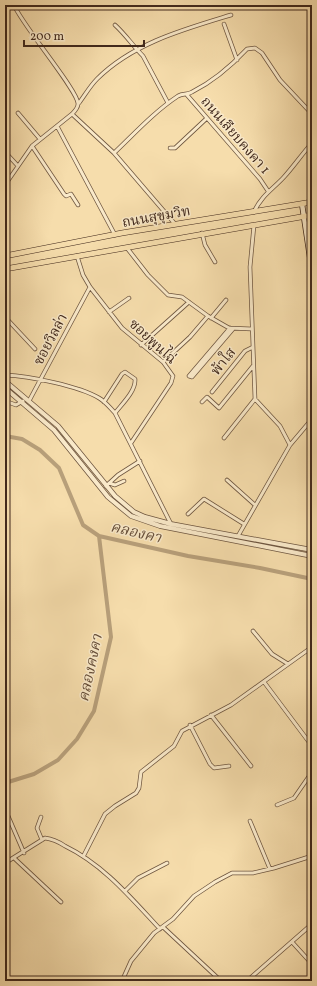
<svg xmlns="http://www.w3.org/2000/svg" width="317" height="986" viewBox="0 0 317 986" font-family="Vollkorn,'Noto Serif Thai',serif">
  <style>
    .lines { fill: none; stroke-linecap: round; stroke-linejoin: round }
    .canal { stroke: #b8a07b; stroke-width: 4 }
    .minor-casing { stroke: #6e5640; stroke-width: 4.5 }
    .tertiary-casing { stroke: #6e5640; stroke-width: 5.5 }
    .secondary-casing { stroke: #41291c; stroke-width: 6 }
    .primary-casing { stroke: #41291c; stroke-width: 6 }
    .minor { stroke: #f9e9c9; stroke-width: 3 }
    .tertiary { stroke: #f9e9c9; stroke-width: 4 }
    .secondary { stroke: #f9e9c9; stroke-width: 4.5 }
    .primary { stroke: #f6ddac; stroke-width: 5 }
    .labels { text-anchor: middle; stroke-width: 3; stroke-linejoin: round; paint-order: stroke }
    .street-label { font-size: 14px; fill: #41291c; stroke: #f9e9c9 }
    .water-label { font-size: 15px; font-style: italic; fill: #654d38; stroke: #f9e9c9 }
  </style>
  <rect width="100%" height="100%" fill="#f6ddac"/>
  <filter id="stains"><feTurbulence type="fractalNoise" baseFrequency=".005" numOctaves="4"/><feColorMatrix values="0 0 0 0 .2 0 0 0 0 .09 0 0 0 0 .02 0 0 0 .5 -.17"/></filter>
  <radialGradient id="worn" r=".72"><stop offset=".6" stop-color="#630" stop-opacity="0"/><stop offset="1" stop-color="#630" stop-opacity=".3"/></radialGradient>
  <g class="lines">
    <path class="canal" d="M5,436L22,439L40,450L59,468L83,525L99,536L188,556L260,568L312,579
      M5,783L34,774L58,760L77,739L94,711L111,637L99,536"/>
    <defs>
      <path id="minor" d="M224,24L237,60
        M115,25C126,35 133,46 143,56L168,103
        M187,95L260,179L268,191
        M79,103C85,95 90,86 97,79C133,43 185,29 231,15
        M18,113L40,139
        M72,114L114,153L175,224
        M57,126L115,235
        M32,146L64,194L66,196L71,194L78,205
        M170,148H175L206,119
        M5,152L18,166
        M114,153C135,133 154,112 178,96C183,93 188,95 192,92C212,82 232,65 247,49L255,48L262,53L280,80L312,114
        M5,185L32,146L72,114C75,111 78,108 78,104C79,92 22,25 14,5
        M254,212C261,196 273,189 284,177C294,166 302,154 312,143
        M254,225L250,267L255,399L280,426L290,445
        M202,233L205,245L215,262
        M127,248L148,275L168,295L182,297L208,316L229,328L252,329
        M77,256L83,275L90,287L122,328L163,362L173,376L171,383L131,443
        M109,312L129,298
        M5,317L35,349
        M211,318L226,300
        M230,328L189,376L192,377L233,329
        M141,345L189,302
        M163,362L190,337L208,316
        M5,375C29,376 79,386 99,398C106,402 110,408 115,413L171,524
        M212,392L245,351L253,347
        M5,401L16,405L23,401
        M29,401L90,287
        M104,402L122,374L125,372L135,379C136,391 122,404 115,413
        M202,402L207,397L219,408L253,366
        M224,438L255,399
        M227,480L255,505
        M109,483L115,485L124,481
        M106,486L118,475L140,461
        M188,514L204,499L244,524
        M238,536L290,445L312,419
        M253,631L272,654L288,664
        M264,682L312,746
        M211,715L251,766
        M190,725L210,764L214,768L229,766
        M277,805L294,798L312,772
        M5,809L24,853
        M41,817L37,828L42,840
        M250,821L270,869
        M84,855L105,814L115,806L136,793L139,788L141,772L174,746L182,731L231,705L312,647
        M14,858L61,902
        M5,863L45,838C53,839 59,842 65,846C104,865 131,898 160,929
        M125,891L138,878L167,863
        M163,927L221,981
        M292,942L312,964
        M122,981L131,961L154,933L173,919L194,896L215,882L232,873H253L274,868L312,856
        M247,981L312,924"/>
      <path id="tertiary" d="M5,381L58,426L115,496L134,512L145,517L171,524L312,550
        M5,388L54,430L108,497L131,516L160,526L312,556"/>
      <path id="secondary" d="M310,203L312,218
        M302,204L312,271"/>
      <path id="primary" d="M5,256L122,233L312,202
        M5,269L312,215"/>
    </defs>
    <use href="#minor" class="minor-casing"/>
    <use href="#tertiary" class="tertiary-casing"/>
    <use href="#secondary" class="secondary-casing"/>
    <use href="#primary" class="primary-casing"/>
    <use href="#minor" class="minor"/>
    <use href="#tertiary" class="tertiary"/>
    <use href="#secondary" class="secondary"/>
    <use href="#primary" class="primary"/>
  </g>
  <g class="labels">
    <g class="street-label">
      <text transform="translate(236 135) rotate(49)" y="5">ถนนเลียบคงคา 1</text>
      <text transform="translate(156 216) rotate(-10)" y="5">ถนนสุขุมวิท</text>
      <text transform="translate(50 339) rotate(-62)" y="5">ซอยวิลล่า</text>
      <text transform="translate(153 341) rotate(43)" y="5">ซอยพูนไฉ่</text>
      <text transform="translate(223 361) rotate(-51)" y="5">พ้าใส</text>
    </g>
    <g class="water-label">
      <text transform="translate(136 532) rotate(13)" y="5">คลองคา</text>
      <text transform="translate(90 668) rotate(-78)" y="5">คลองคงคา</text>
    </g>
  </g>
  <rect width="317" height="986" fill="none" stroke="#f6ddac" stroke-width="20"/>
  <rect x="6" y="6" width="305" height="974" fill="none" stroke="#41291c" stroke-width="2"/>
  <rect x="10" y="10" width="297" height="966" fill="none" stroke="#41291c"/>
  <path d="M24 40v6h120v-6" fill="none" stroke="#41291c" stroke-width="2"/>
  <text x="30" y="40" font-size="12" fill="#41291c" stroke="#f9e9c9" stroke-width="3" paint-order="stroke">200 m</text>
  <rect width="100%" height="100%" filter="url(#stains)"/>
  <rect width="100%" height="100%" fill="url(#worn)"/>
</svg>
